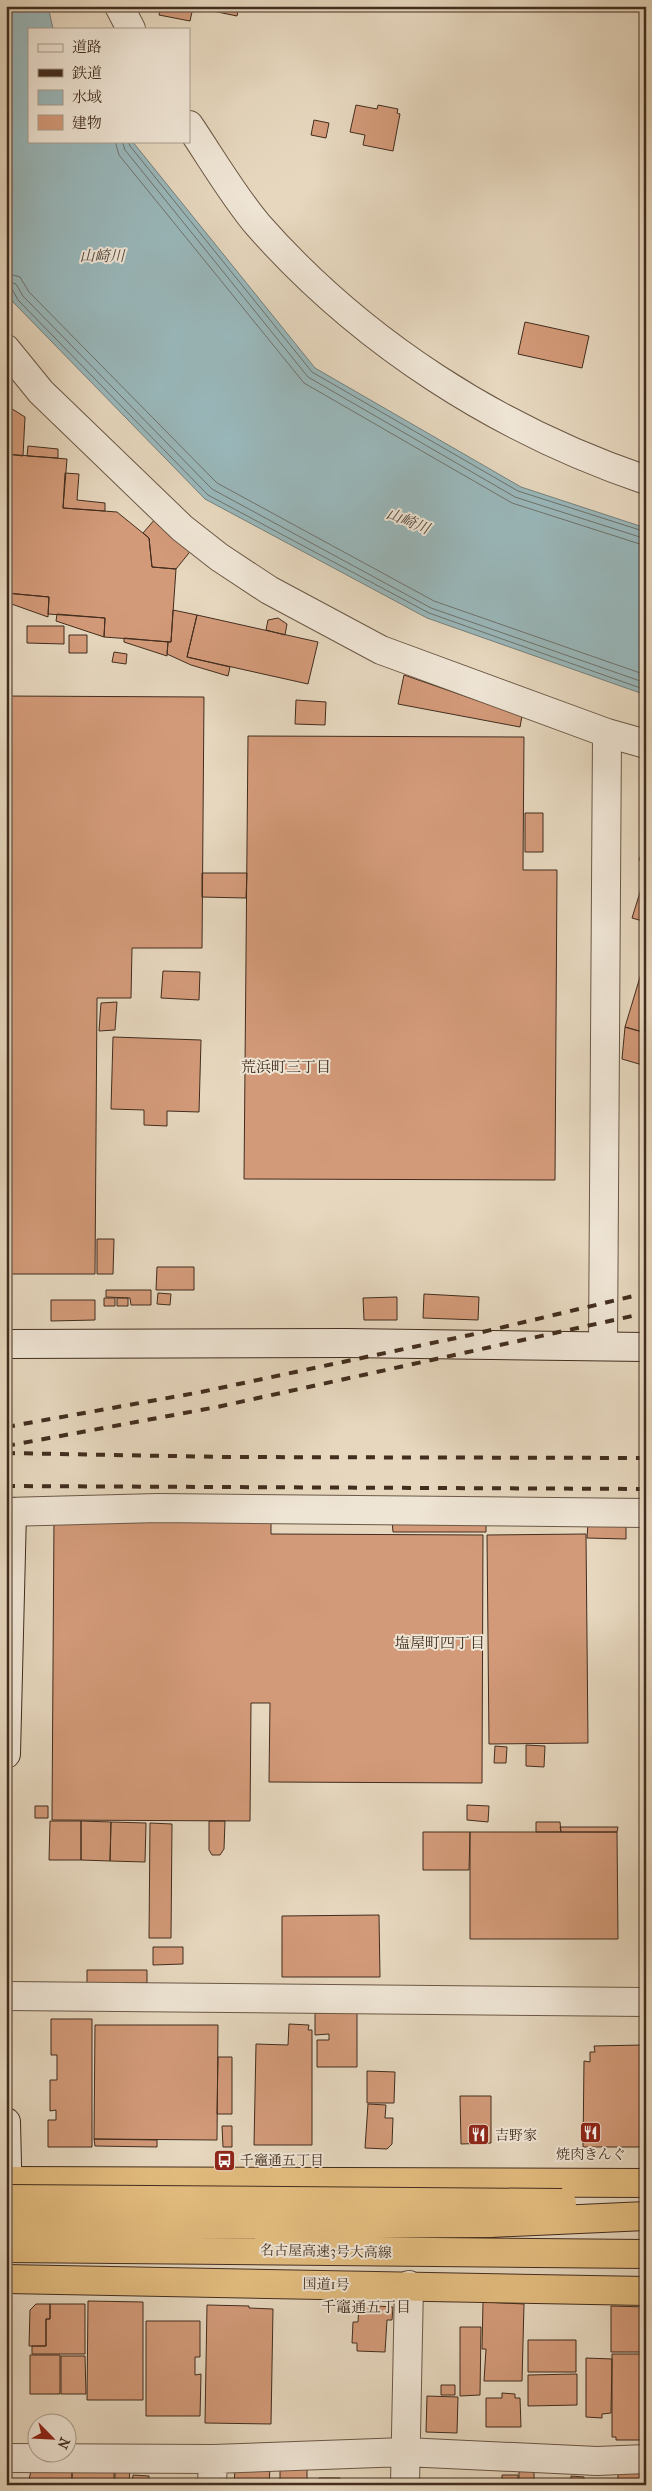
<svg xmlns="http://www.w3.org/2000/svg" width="652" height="2491" viewBox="0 0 652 2491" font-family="'IM FELL French Canon','Noto Serif JP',serif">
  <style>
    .water { fill: #99b7ba; stroke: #76807c }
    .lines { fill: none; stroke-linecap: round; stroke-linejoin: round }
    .shore { stroke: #6e726c; stroke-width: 1 }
    .building { fill: #d39a79; stroke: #422d1e }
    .street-casing { stroke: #6b5846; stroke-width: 30 }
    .secondary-casing { stroke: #422d1e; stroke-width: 30 }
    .highway-casing { stroke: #422d1e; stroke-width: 30 }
    .street { stroke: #efe5d5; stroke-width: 28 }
    .secondary { stroke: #efe5d5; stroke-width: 28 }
    .highway { stroke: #e3bc7f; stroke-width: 28 }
    .rail { stroke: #422d1e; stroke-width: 4; stroke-dasharray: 9 9; stroke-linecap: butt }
    .highway-bridge-casing { stroke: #422d1e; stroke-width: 30; stroke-linecap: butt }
    .highway-bridge { stroke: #e3bc7f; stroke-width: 28 }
    .labels { text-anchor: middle; stroke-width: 4; stroke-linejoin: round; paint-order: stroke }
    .poi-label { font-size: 14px; fill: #422d1e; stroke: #efe5d5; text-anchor: start }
    .street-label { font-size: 14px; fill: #422d1e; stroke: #efe5d5 }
    .water-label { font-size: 15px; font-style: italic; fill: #53493d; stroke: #efe5d5 }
    .neighbourhood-label { font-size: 15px; fill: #422d1e; stroke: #efe5d5 }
  </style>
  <rect width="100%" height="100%" fill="#e6d7be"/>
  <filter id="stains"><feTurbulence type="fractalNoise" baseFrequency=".004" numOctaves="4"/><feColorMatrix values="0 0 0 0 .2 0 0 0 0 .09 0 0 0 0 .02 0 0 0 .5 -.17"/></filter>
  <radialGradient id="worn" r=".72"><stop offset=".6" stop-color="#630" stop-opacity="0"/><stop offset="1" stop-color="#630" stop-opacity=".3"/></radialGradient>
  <path class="water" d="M6,6H48L53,29H29V141H132L315,368L521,487L646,528V695L427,618L205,499L13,302L6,287Z"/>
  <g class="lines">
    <path class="shore" d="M115,141L119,155L304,383L512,503L646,546
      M122,141L125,150L308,377L515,497L646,539
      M128,141L130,146L312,372L518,491L646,532
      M6,273L20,277L29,292L217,483L434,601L646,675
      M6,281L16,284L23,296L212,489L431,608L646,683
      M6,287L12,289L18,300L208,495L429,613L646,690"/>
  </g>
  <path class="building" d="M161,6H239L237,16L193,7L190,21L159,15Z
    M356,105L377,109L378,105L398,109L397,113L400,114L393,151L363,145L365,135L350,132Z
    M314,120L329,123L326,138L311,135Z
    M525,322L589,336L582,368L518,354Z
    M9,407L25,417L23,456L6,454Z
    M28,446L58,449V458L27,456Z
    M6,454L67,459L63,508L117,512L149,538L152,567L176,569L171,642L104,637L105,618L48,614L49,597L6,593Z
    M65,473L79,474L77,500L105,503V511L63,508Z
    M156,518L193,548L176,569L152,567L149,538L143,533Z
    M6,593L49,597L48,617L6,602Z
    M173,610L197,615L187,657L230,667L228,676L191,665L167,654L168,642H171Z
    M57,614L105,618L104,637L56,621Z
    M197,615L318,642L308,684L187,657Z
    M278,618L287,624L285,635L266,630L268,620Z
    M27,626H64V644L27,643Z
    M69,635H87V653H69Z
    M124,638L168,642L167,656L124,642Z
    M114,652L127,654L126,664L112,662Z
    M404,675L522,716L520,727L398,704Z
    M6,696L204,697L202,948H132L131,998H97L95,1274H6Z
    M296,700L326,702L325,725L295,724Z
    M248,736L524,737L523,870H557L555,1180L244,1179Z
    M525,813H543V852H525Z
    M646,840V862L639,860Z
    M202,873H247L246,898L202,897Z
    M646,873V922L632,918Z
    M646,957V1033L625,1027Z
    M163,971L200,972L199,1000L161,998Z
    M117,1002L115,1030L99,1031L101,1003Z
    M625,1027L646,1033V1066L622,1059Z
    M113,1037L201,1040L199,1112L167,1111V1126L144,1125V1110L111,1109Z
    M97,1239H114L113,1274H97Z
    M157,1267H194V1290H156Z
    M106,1290H151V1305H131L130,1298L106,1297Z
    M158,1293L171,1294L170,1305L157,1304Z
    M424,1294L479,1297L478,1320L423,1318Z
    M397,1297V1320H364L363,1298Z
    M104,1298H115V1306H104Z
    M117,1298H128V1306H117Z
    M51,1300H95V1320L51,1321Z
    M54,1518L271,1520V1534L483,1535L482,1783L269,1782L270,1703H251L250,1821L52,1820Z
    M392,1521H486V1532H393Z
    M588,1522H626V1539L587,1538Z
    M586,1534L588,1743L489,1744L487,1535Z
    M526,1745L545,1746L544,1767L526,1766Z
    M495,1746L507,1747L506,1763H494Z
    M467,1805L489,1806L488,1822L467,1820Z
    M35,1806H48V1818H35Z
    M50,1821H81V1860H49Z
    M81,1821L111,1822L110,1861L81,1860Z
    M209,1821H225L224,1849L220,1855H212L209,1850Z
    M111,1822L146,1823L145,1862L110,1861Z
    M536,1822H560L561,1832H536Z
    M150,1823L172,1824L171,1938H149Z
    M560,1827H618L617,1832H561Z
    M423,1832H470L469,1870H423Z
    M470,1832H617L618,1939H470Z
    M379,1915L380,1977H282V1916Z
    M153,1947H183V1964L153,1965Z
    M87,1970H147V1983H87Z
    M315,2013H357V2067H317V2040H329V2034L315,2035Z
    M51,2019H92V2147H48V2120H56V2110L50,2111V2080H57V2055H51Z
    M289,2024L309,2025L308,2030H312V2145H254L256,2044L288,2045Z
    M95,2025H218L217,2140L94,2139Z
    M642,2045L643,2147H583L584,2061L590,2062V2052H595L594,2046Z
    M218,2057H232V2114H217Z
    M367,2071L395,2072L394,2103H367Z
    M460,2096H491V2143L461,2144Z
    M368,2104L386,2105L385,2118H393L392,2144L387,2149L365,2148Z
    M222,2126H232V2147H223Z
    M94,2139L157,2140V2147L95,2146Z
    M88,2301L143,2302V2400H87Z
    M483,2302L524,2304L522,2381H484L486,2349H482Z
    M36,2304H50V2319H46V2346H29L30,2310Z
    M50,2304H85V2354H32V2346H46V2319H50Z
    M207,2305L249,2306V2308L273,2309L271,2424L205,2423Z
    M359,2305L393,2307L392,2320H387L385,2352L357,2351V2343H352L353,2322H358Z
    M611,2306L646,2307V2352H611Z
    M146,2321H200V2357H195V2375L201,2374L200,2416H146Z
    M460,2327H481L480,2395L460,2396Z
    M528,2340H576V2372H528Z
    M612,2354H646V2440H616V2437H612Z
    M30,2355H60V2394H30Z
    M61,2356H85L86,2394H61Z
    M586,2358L612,2359L611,2413L602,2414V2418L586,2417Z
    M577,2374V2405L528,2406V2375Z
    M441,2385H455V2395H441Z
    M502,2393L515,2394V2398H520L521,2427H486V2398H502Z
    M427,2396L458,2397L457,2433L426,2432Z
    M72,2466V2485H31L29,2480L31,2470Z
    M114,2466V2485H72V2467Z
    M280,2466H307V2485H280Z
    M115,2467H130L129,2485H115Z
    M270,2467L269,2485H234L235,2469Z
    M519,2469H534V2485H519Z
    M646,2469V2485H618V2470Z
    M133,2475L149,2476V2485H132Z
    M502,2475H518V2485H502Z
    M571,2476L584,2477V2485H571Z
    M319,2478H340L339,2482H348V2485H319Z
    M359,2480H384L383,2485H358Z
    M155,2482L199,2484V2485H155Z"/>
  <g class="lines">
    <defs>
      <path id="street" d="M119,6L131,29
        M189,125C210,156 234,197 258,225C361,342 498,430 646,480
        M6,349L41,392L182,528L219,557L269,590L381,650L607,733L646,744
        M603,1346L607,733
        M6,1512L158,1508L646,1513
        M6,1996L646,2002
        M6,2458L213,2459L405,2452L597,2461L646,2459
        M212,2485L213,2459
        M405,2485L409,2285"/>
      <path id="secondary" d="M6,1344L346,1343L646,1347
        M6,1754L12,1512
        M6,2122L8,2206"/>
      <path id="highway" d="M6,2181L646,2183
        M6,2279L646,2291"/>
    </defs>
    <use href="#street" class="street-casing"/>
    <use href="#secondary" class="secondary-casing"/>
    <use href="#highway" class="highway-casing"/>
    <use href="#street" class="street"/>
    <use href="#secondary" class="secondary"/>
    <use href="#highway" class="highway"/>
    <path class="rail" d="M6,1427L201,1392L470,1335L646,1293
      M6,1446L217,1407L646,1313
      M6,1453L225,1457L646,1458
      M6,1486L646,1489"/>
    <defs>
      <path id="highway-bridge" d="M6,2199L562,2203
        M6,2225L490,2223L646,2216
        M6,2248L646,2254"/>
    </defs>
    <use href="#highway-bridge" class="highway-bridge-casing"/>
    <use href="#highway-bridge" class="highway-bridge"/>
  </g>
  <defs>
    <symbol id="restaurant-square" viewBox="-11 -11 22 22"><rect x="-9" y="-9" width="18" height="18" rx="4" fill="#8f2418" stroke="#efe5d5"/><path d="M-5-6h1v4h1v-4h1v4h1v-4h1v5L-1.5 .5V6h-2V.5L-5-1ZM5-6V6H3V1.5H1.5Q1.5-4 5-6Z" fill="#fff"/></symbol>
    <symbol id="bus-square" viewBox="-11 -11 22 22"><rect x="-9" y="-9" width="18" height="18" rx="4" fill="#8f2418" stroke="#efe5d5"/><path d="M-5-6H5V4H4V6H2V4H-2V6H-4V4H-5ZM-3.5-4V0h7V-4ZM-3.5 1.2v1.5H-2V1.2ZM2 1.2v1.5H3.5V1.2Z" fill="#fff"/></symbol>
  </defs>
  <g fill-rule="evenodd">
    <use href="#restaurant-square" x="578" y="2120" width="25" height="25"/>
    <use href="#restaurant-square" x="466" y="2122" width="25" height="25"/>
    <use href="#bus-square" x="212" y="2148" width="25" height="25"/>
  </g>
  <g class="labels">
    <g class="poi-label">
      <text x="495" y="2140">吉野家</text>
      <text x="591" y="2159" text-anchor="middle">焼肉きんぐ</text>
      <text x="240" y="2165">千竈通五丁目</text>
    </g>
    <g class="street-label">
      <text transform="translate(326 2251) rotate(1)" y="5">名古屋高速3号大高線</text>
      <text transform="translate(326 2284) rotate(1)" y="5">国道1号</text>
    </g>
    <g class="water-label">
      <text x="102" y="261">山崎川</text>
      <text transform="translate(408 521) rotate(22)" y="5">山崎川</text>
    </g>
    <g class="neighbourhood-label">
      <text x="286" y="1072">荒浜町三丁目</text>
      <text x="440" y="1648">塩屋町四丁目</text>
      <text x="366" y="2312">千竈通五丁目</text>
    </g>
  </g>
  <rect width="652" height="2491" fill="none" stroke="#e6d7be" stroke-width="25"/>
  <rect x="8" y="8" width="637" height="2476" fill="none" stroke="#422d1e" stroke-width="2.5"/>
  <rect x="12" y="12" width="627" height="2466" fill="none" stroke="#422d1e"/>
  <rect x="28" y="28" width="162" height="115" fill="#efe5d5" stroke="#aa9b8c"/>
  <rect x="38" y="44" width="25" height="8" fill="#efe5d5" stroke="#aa9b8c"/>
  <text x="72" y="52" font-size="15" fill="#422d1e">道路</text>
  <rect x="38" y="69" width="25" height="8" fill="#422d1e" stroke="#aa9b8c"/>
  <text x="72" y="78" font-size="15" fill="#422d1e">鉄道</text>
  <rect x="38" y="90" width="25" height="15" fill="#99b7ba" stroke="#aa9b8c"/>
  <text x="72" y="102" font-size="15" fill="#422d1e">水域</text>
  <rect x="38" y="115" width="25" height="15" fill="#d39a79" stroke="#aa9b8c"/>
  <text x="72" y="128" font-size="15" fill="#422d1e">建物</text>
  <g transform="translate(52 2438) rotate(114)"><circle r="24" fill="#efe5d5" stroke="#aa9b8c"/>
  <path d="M0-4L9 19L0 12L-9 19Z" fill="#8f2418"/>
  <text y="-8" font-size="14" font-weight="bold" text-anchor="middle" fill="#422d1e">N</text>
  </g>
  <rect width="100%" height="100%" filter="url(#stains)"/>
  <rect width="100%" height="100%" fill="url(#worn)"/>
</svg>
